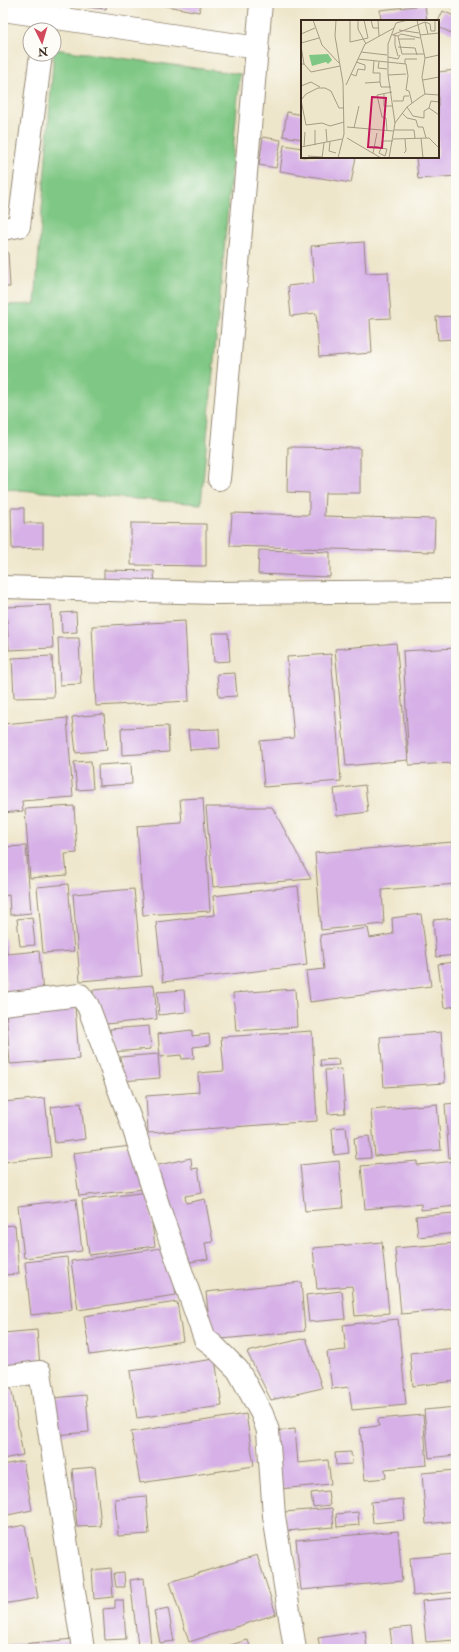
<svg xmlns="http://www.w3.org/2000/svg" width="459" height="1652" viewBox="0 0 459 1652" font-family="'IM FELL Double Pica',serif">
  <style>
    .green { fill: #7fc784; stroke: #5d7851 }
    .building { fill: #d6b0e7 }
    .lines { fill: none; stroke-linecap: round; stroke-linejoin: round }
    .street-casing { stroke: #948874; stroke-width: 24 }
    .street { stroke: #fff; stroke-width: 22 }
    .inset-road { fill: none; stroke: #a69b85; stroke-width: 1 }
    .view { fill: #c2185b; fill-opacity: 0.15; stroke: #c2185b; stroke-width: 2 }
    .inset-edge { fill: none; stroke: #3b2a1e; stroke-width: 2 }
  </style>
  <rect width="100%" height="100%" fill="#fdfcf7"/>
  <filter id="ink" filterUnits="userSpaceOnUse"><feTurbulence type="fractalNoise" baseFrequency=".025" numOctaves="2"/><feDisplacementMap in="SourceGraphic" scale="8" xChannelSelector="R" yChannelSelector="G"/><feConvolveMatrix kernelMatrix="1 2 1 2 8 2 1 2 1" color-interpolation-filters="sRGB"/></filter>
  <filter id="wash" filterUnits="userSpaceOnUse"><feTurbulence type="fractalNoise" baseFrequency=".012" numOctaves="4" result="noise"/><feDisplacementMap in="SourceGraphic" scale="16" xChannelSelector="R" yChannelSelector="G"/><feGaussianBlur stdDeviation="0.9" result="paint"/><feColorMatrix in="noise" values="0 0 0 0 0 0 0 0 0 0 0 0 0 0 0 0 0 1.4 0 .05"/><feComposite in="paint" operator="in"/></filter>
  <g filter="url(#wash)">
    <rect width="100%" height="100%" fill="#eee6ca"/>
    <path class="green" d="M54,49L240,74L201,504L5,489L3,466V305L35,304Z"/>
    <g id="blocks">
      <path class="building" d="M88,3H107L106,9L87,7Z
        M150,3H201L199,12Z
        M425,5L427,21H381L380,10Z
        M443,11L456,17V35L438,27V22Z
        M456,70V176L418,179L416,157H438V72Z
        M287,112L302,115V139L283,136Z
        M263,137L281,140L276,168L259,165Z
        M284,145L302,148V157H356L351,183L280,171Z
        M364,242L366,273L388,272L391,318L370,319L372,353L319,357L316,313L291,316L288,286L314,283L311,246Z
        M3,252H8L10,287H3Z
        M456,316V339L438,340L436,317Z
        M288,447L360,448V493H325L324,516L435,519L434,552L230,546L232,513L309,515V493L287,492Z
        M11,508H24V523H43V548L12,549Z
        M3,514H4L6,552H3Z
        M131,523L206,524V566L131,565Z
        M259,550L330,552V577L258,574Z
        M104,570L154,571L155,590L104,589Z
        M51,605L53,648L9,650L6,607Z
        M76,612L77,632L62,633L61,613Z
        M185,621L189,701L96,706L92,626Z
        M212,633H228L230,661L214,662Z
        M58,638H79L81,684L60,685Z
        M396,643L408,760L346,766L335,649Z
        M456,648V763L409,765L403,651Z
        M331,654L341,781L264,787L260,741L294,738L287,657Z
        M52,656L54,697L14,698L12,658Z
        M235,673L237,696L219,697L217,674Z
        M104,714L107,750L76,753L72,717Z
        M67,718L73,797L22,801L23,811L3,813V724Z
        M168,726L169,752L122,755L121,728Z
        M219,729L220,748L190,750L188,730Z
        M91,761L93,789L77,790L74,762Z
        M131,763L132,784L99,786L98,765Z
        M365,785L368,812L337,816L334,789Z
        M203,798L210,911L143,915L137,826L182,823L180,799Z
        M74,806L77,853L65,854L67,875L30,878L25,809Z
        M206,807H272L311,879L213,887Z
        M453,842L456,884L382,890L384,924L321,930L315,853Z
        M26,846L31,913L10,915L9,895L3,896V847Z
        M68,884L74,951L43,953L37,887Z
        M298,886L307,965L163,982L156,922L215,915L213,896Z
        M134,889L142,976L80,981L73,894Z
        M421,914L431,986L310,1002L306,971L324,969L320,935L368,928L370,938L393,934L392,918Z
        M32,917L35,945L20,946L17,919Z
        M456,918V955L436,957L433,920Z
        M3,938H5L7,954L39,951L43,993L7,996L5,966H3Z
        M456,962V1006L444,1008L438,964Z
        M154,985L157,1019L96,1025L93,990Z
        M295,989L297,1027L236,1031L233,993Z
        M184,990L186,1012L159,1015L157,992Z
        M75,1006L79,1059L10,1064L6,1011Z
        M149,1026L151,1049L112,1052L110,1029Z
        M192,1030V1036L209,1034L210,1045L193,1047L194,1058L182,1059L181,1055L160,1057L158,1034Z
        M312,1031L317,1121L148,1133L146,1096L199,1092L198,1073L224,1071L221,1037Z
        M441,1032L445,1083L384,1087L380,1037Z
        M158,1054L160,1078L122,1081L120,1057Z
        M338,1059L339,1065L321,1066L320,1060Z
        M3,1066L6,1087H3Z
        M342,1069L345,1113L328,1114L325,1070Z
        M45,1098L51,1157L3,1162V1102Z
        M81,1103L85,1139L55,1143L51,1107Z
        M456,1103V1157L449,1158L445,1104Z
        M437,1104L441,1150L375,1156L371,1110Z
        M346,1127L349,1153L334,1155L332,1128Z
        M369,1136L371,1158L356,1159L354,1138Z
        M139,1145L144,1189L79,1196L73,1153Z
        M191,1158L192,1169L198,1168L202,1193L185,1196L186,1203L205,1199L213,1242L205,1243L208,1259L184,1263L154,1166Z
        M339,1161L343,1208L305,1211L300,1165Z
        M417,1161V1165L456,1161V1206L421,1210V1204L365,1209L361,1166Z
        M148,1192L155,1246L89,1255L82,1200Z
        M76,1199L82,1251L24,1258L18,1206Z
        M456,1213V1233L418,1237L416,1216Z
        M15,1225L19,1274L3,1275V1226Z
        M382,1242L389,1313L355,1316L352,1286L317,1289L313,1248Z
        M456,1243V1309L401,1314L395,1248Z
        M169,1247L176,1295L78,1310L71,1261Z
        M67,1257L72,1310L31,1315L25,1262Z
        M301,1282L305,1331L211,1340L206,1292Z
        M342,1291L345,1319L309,1322L306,1295Z
        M177,1302L183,1341L90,1355L84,1316Z
        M398,1319L406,1405L352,1410L349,1387L332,1389L327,1352L346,1350L343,1325Z
        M37,1330L40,1367L3,1370V1333Z
        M306,1338L322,1388L271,1400L247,1352Z
        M456,1348V1381L413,1386L410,1353Z
        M215,1359L222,1406L137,1418L130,1371Z
        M10,1380L23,1455L3,1459V1382Z
        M86,1395L89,1432L56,1435L53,1398Z
        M456,1407V1455L429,1458L424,1410Z
        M246,1414L254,1466L140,1483L131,1432Z
        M423,1415L427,1465L385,1469L386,1478L365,1480L360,1428L379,1426L378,1419Z
        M295,1429L298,1463L328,1460L331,1484L279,1489L273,1431Z
        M351,1452L352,1464L336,1465L335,1453Z
        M23,1461L32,1510L3,1516V1465Z
        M95,1467L101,1526L77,1527L72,1469Z
        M456,1470V1521L426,1524L422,1473Z
        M328,1491L330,1505L313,1507L311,1493Z
        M146,1496L149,1534L118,1536L115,1499Z
        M403,1499L405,1520L373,1523L371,1502Z
        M332,1508L334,1527L286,1531L284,1512Z
        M358,1512L359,1525L337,1527L336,1514Z
        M25,1525L38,1598L3,1604V1529Z
        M398,1531L402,1581L301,1590L296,1540Z
        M456,1554V1592L413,1596L410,1558Z
        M257,1555L276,1614L189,1642L170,1582Z
        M111,1568L113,1597L94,1599L92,1570Z
        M124,1572L125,1587H116L114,1573Z
        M144,1578L151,1645L138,1646L130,1580Z
        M456,1598V1640L426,1642L422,1601Z
        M115,1600H123L126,1639L105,1640L103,1609L115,1608Z
        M168,1608L174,1641L160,1643L154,1611Z
        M411,1627L413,1644L392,1646L390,1629Z
        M365,1631L367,1649H320L318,1638Z
        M73,1639L74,1649H3V1646Z
        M248,1640L251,1649H216Z"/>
    </g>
  </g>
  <g filter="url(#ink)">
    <use href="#blocks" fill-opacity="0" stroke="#948874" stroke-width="1"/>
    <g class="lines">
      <defs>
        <path id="street" d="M3,10L258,48
          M3,229L19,226L41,54
          M219,479L261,3
          M3,587L215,593L456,591
          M3,1004L80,995L88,1006L133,1127L161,1214L205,1339L213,1345L238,1370L262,1414L268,1431L274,1516L295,1649
          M3,1377L40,1372L83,1649"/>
      </defs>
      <use href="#street" class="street-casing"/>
      <use href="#street" class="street"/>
    </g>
  </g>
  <g transform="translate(301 20)">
    <rect width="138" height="138" fill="#eee6ca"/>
    <path d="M27,34L31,40L27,44L25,42L11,46L8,35Z" fill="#7fc784"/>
    <path class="inset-road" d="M12,0L21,25L38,43M35,0L34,16L42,63L43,114L37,138M49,0V22L67,18L63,0M57,0V9L65,24M70,0L72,8H77M77,0L78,16M116,0L124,38L121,57L124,74M124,2L129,4L130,11H134V0M95,3L107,0M98,10L118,13M0,14L14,8M91,15L124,2L127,14M92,15L97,16L101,34M94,15V25L97,36M119,15L138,13M97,16L100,14L119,18M97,19H114M0,23L18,18M0,26L3,44H0M97,27L114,28L116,35M60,32L86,35M101,34H123M87,37L97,39L99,35M124,38L138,35M57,39L105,44L107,56L105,70L108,71L111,83M78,42L77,48L86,49M3,44L10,52L39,46M104,44V39H116M50,54L55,56L57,49L64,50V45L55,42M87,55L105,54M122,60L138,57M79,62L80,67H90M64,63L79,62V53H72L73,41M45,65L64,24L93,8M0,66L10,62L19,67M83,74V86H92M92,81H102L103,76H108M138,82L130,81L128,88L138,95M106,87L112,96L123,98V91L128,88M42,88H38L30,71L24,68H17L5,74L0,80L5,105L21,103L29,106L43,102M101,93L106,98L115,100L117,107H122L125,118M94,103L106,87L118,78L124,74L138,75M46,107L92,111M53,108L58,86M25,109L26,122M93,110H113L114,118M86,111L85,98L81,97L76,75L91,72M46,118L80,138M120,118L122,138M92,119L128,118L138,128M29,122L28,131L35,133M14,125V110M73,126L80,128L86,129L84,136L78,133L80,128L81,121H92M0,127L41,119M3,127L4,112M72,133L76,113M103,133L105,131L104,119M7,136L21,137M21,138L23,123M88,138L94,103L87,55V24L95,3"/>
    <path class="view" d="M71,77L85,78L81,128L67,127Z"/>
    <rect width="138" height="138" class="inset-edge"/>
  </g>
  <rect width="459" height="1652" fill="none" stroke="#fdfcf7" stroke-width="16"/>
  <g transform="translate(42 42) rotate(175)"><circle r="19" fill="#fdfcf7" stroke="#afa8a0"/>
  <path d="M0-3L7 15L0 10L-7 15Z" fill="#d1495b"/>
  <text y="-6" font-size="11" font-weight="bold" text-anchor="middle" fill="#3b2a1e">N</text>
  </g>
</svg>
